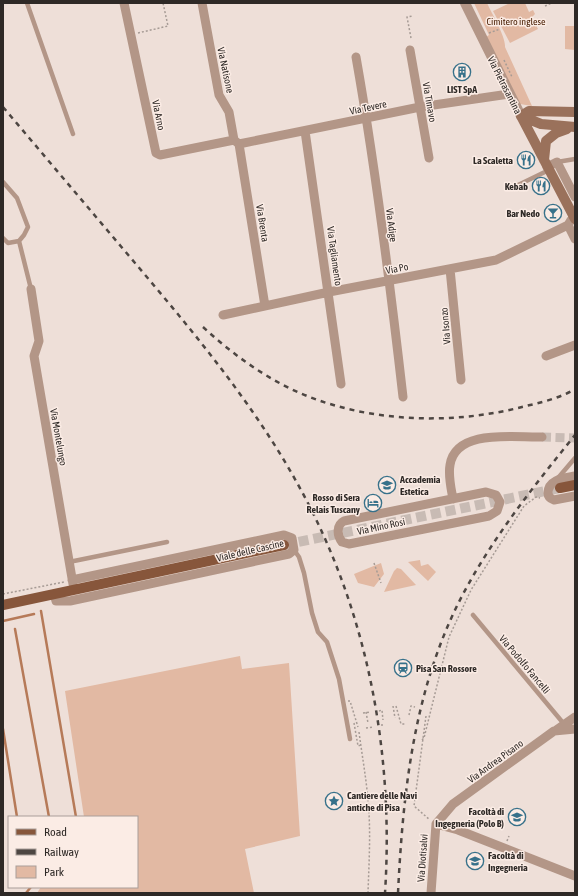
<svg xmlns="http://www.w3.org/2000/svg" width="578" height="896" viewBox="0 0 578 896" font-family="'Asap Condensed',sans-serif">
  <style>
    .green { fill: #e2b9a3 }
    .lines { fill: none; stroke-linecap: round; stroke-linejoin: round }
    .stream { stroke: #b67a58; stroke-width: 2.5 }
    .minor-tunnel { stroke: #c8bbb4; stroke-width: 9; stroke-dasharray: 9 4.5; stroke-linecap: butt }
    .primary-tunnel { stroke: #c8bbb4; stroke-width: 10; stroke-dasharray: 10 5; stroke-linecap: butt }
    .path { stroke: #a69b95; stroke-width: 1.5; stroke-dasharray: 2 2; stroke-linecap: butt }
    .service { stroke: #b39687; stroke-width: 4.5 }
    .minor { stroke: #b39687; stroke-width: 9 }
    .tertiary { stroke: #b39687; stroke-width: 10 }
    .secondary { stroke: #9a715b; stroke-width: 10 }
    .primary { stroke: #87563b; stroke-width: 10 }
    .rail { stroke: #4d4642; stroke-width: 2.5; stroke-dasharray: 5 5; stroke-linecap: butt }
    .labels { text-anchor: middle; stroke-width: 3; stroke-linejoin: round; paint-order: stroke }
    .park-label { font-size: 10px; fill: #4e250a; stroke: #fbece5 }
    .street-label { font-size: 10px; fill: #2e2926; stroke: #fbece5 }
    .poi-label { font-size: 10px; font-weight: bold; fill: #2e2926; stroke: #fbece5; text-anchor: end }
  </style>
  <rect width="100%" height="100%" fill="#eedfd8"/>
  <path class="green" d="M474,3H487C492,14 506,37 505,47L532,106L520,104L486,37L489,35Z
    M510,3H525L529,12L533,10L535,14L532,17L538,29L510,43L493,11Z
    M565,26H575V50L565,49Z
    M420,560L421,566L428,564L436,572L428,581L408,562Z
    M381,563L384,574L374,587L358,583L354,574Z
    M397,568L401,569L416,585L384,592L394,571Z
    M240,656L242,669L289,663L300,836L245,849L254,893H37L41,887H137V817H84L65,691Z"/>
  <g class="lines">
    <path class="stream" d="M41,611L76,817
      M3,621L34,614
      M15,629L49,817
      M3,729L17,817
      M26,893L31,887"/>
    <path class="minor-tunnel" d="M542,437L575,438"/>
    <path class="primary-tunnel" d="M284,545L560,488"/>
    <path class="path" d="M545,6L552,3
      M138,33L168,26L163,3
      M489,33L500,29
      M411,38L407,17L413,16
      M504,60L512,77
      M374,563L381,583
      M3,594L64,582
      M348,701H350L358,727
      M393,706L395,718
      M396,706L401,724H406
      M379,711L382,710L383,720
      M366,712L368,723
      M363,713L370,712
      M409,715L411,706L415,707
      M426,716L414,806L430,820
      M354,723L358,746L361,745
      M381,725H384
      M366,728L373,727
      M359,732C362,755 366,777 368,800C371,831 369,862 368,893
      M422,740L424,738L449,637L471,590L524,506L536,497L540,498
      M507,841L509,836"/>
    <path class="service" d="M27,3L73,134
      M557,162L575,159
      M3,182L17,198L28,227L24,235L19,241L31,289
      M514,187L549,170
      M3,238L8,243L19,241
      M558,478L575,458
      M294,550L299,557L304,573L312,613L318,632L327,642L339,679L350,739
      M69,562L167,542
      M473,615L564,724"/>
    <path class="minor" d="M124,3L156,153L160,155L165,154L234,140
      M202,3L219,95L229,112L234,140
      M410,50L429,158
      M356,57C376,170 390,283 403,397
      M305,131L341,384
      M234,140L239,144L420,107L509,94
      M239,144L265,306
      M547,167L557,162L575,197
      M571,220L568,225L575,239
      M450,269L461,380
      M31,289L39,341L34,356L73,584
      M223,315L329,292L496,260L568,225
      M546,356L575,345
      M575,476C565,478 548,479 548,493C548,497 551,499 554,500L575,496
      M486,492L496,495L500,502L497,511L489,516L349,544L342,542C337,536 336,525 344,521Z
      M453,499C451,488 448,476 450,465C456,428 515,438 542,437
      M54,594L56,601H70L289,554L294,550L292,538L284,535L72,580
      M555,731L575,717
      M436,824L458,830L575,876
      M431,893L436,824L453,804L554,731L575,729"/>
    <path class="tertiary" d="M465,3L521,116"/>
    <path class="secondary" d="M521,116L575,219
      M521,116L529,111L575,112
      M521,116L541,124L575,127
      M544,160L546,141L556,133L567,129"/>
    <path class="primary" d="M560,488L575,485
      M3,605L284,545"/>
    <path class="rail" d="M3,107C47,159 91,211 135,263C196,335 256,407 301,490C368,613 394,754 385,893
      M203,327C229,351 257,372 289,388C361,423 451,426 526,406C543,402 560,398 575,389
      M398,893C403,791 414,688 462,596C493,537 534,486 575,435"/>
  </g>
  <defs>
    <symbol id="building-ring" viewBox="-11 -11 22 22"><circle r="9.5" fill="#fbece5" stroke="#37718a" stroke-width="1.5"/><path d="M-4-6H4V6H1V3H-1V6H-4ZM-2.5-4.3h1.7v1.8h-1.7ZM.8-4.3h1.7v1.8H.8ZM-2.5-1h1.7V.8h-1.7ZM.8-1h1.7V.8H.8Z" fill="#37718a"/></symbol>
    <symbol id="restaurant-ring" viewBox="-11 -11 22 22"><circle r="9.5" fill="#fbece5" stroke="#37718a" stroke-width="1.5"/><path d="M-5-6h1v4h1v-4h1v4h1v-4h1v5L-1.5 .5V6h-2V.5L-5-1ZM5-6V6H3V1.5H1.5Q1.5-4 5-6Z" fill="#37718a"/></symbol>
    <symbol id="bar-ring" viewBox="-11 -11 22 22"><circle r="9.5" fill="#fbece5" stroke="#37718a" stroke-width="1.5"/><path d="M-6-5H6L.8 .8V4.5H3.5V6h-7V4.5H-.8V.8Z" fill="#37718a"/></symbol>
    <symbol id="school-ring" viewBox="-11 -11 22 22"><circle r="9.5" fill="#fbece5" stroke="#37718a" stroke-width="1.5"/><path d="M0-5L7-2L0 1L-7-2ZM-4 1L0 2.5L4 1V4Q0 6-4 4Z" fill="#37718a"/></symbol>
    <symbol id="hotel-ring" viewBox="-11 -11 22 22"><circle r="9.5" fill="#fbece5" stroke="#37718a" stroke-width="1.5"/><path d="M-6-4.5h1.5V1H6V5H4.5V3h-9V5H-6ZM-4 0a1.8 1.8 0 1 1 3.6 0ZM.5 0V-2.5h3Q6-2.5 6 0Z" fill="#37718a"/></symbol>
    <symbol id="station-ring" viewBox="-11 -11 22 22"><circle r="9.5" fill="#fbece5" stroke="#37718a" stroke-width="1.5"/><path d="M-3-6H3Q5-6 5-4V2Q5 4 3 4L4.5 6H3L1.5 4h-3L-3 6H-4.5L-3 4Q-5 4-5 2V-4Q-5-6-3-6ZM-3.5-4v3h7v-3ZM-3.5 1v1.5H-2V1ZM2 1v1.5H3.5V1Z" fill="#37718a"/></symbol>
    <symbol id="sight-ring" viewBox="-11 -11 22 22"><circle r="9.5" fill="#fbece5" stroke="#37718a" stroke-width="1.5"/><path d="M0-6L1.8-2.2L6-1.7L2.9 1.2L3.7 5.4L0 3.3L-3.7 5.4L-2.9 1.2L-6-1.7L-1.8-2.2Z" fill="#37718a"/></symbol>
    <symbol id="university-ring" viewBox="-11 -11 22 22"><circle r="9.5" fill="#fbece5" stroke="#37718a" stroke-width="1.5"/><path d="M0-5L7-2L0 1L-7-2ZM-4 1L0 2.5L4 1V4Q0 6-4 4Z" fill="#37718a"/></symbol>
  </defs>
  <g fill-rule="evenodd">
    <use href="#building-ring" x="452" y="62" width="20" height="20"/>
    <use href="#restaurant-ring" x="516" y="150" width="20" height="20"/>
    <use href="#restaurant-ring" x="531" y="176" width="20" height="20"/>
    <use href="#bar-ring" x="543" y="203" width="20" height="20"/>
    <use href="#school-ring" x="377" y="475" width="20" height="20"/>
    <use href="#hotel-ring" x="363" y="493" width="20" height="20"/>
    <use href="#station-ring" x="393" y="658" width="20" height="20"/>
    <use href="#sight-ring" x="324" y="791" width="20" height="20"/>
    <use href="#university-ring" x="507" y="807" width="20" height="20"/>
    <use href="#university-ring" x="465" y="851" width="20" height="20"/>
  </g>
  <g class="labels">
    <g class="park-label">
      <text x="516" y="25">Cimitero inglese</text>
    </g>
    <g class="street-label">
      <text transform="translate(226 70) rotate(78)" y="4">Via Natisone</text>
      <text transform="translate(505 85) rotate(63)" y="4">Via Pietrasantina</text>
      <text transform="translate(430 102) rotate(80)" y="4">Via Timavo</text>
      <text transform="translate(368 107) rotate(-12)" y="4">Via Tevere</text>
      <text transform="translate(159 115) rotate(78)" y="4">Via Arno</text>
      <text transform="translate(263 223) rotate(81)" y="4">Via Brenta</text>
      <text transform="translate(392 225) rotate(83)" y="4">Via Adige</text>
      <text transform="translate(335 256) rotate(82)" y="4">Via Tagliamento</text>
      <text transform="translate(397 268) rotate(-11)" y="4">Via Po</text>
      <text transform="translate(445 326) rotate(-95)" y="4">Via Isonzo</text>
      <text transform="translate(59 437) rotate(80)" y="4">Via Montelungo</text>
      <text transform="translate(381 526) rotate(-12)" y="4">Via Mino Rosi</text>
      <text transform="translate(250 550) rotate(-13)" y="4">Viale delle Cascine</text>
      <text transform="translate(525 664) rotate(50)" y="4">Via Podolfo Fancelli</text>
      <text transform="translate(495 761) rotate(-36)" y="4">Via Andrea Pisano</text>
      <text transform="translate(422 858) rotate(-86)" y="4">Via Diotisalvi</text>
    </g>
    <g class="poi-label">
      <text x="462" y="93" text-anchor="middle">LIST SpA</text>
      <text x="513" y="164">La Scaletta</text>
      <text x="528" y="190">Kebab</text>
      <text x="540" y="217">Bar Nedo</text>
      <text x="400" y="483" text-anchor="start">Accademia<tspan x="400" dy="12">Estetica</tspan></text>
      <text x="360" y="501">Rosso di Sera<tspan x="360" dy="12">Relais Tuscany</tspan></text>
      <text x="416" y="672" text-anchor="start">Pisa San Rossore</text>
      <text x="347" y="799" text-anchor="start">Cantiere delle Navi<tspan x="347" dy="12">antiche di Pisa</tspan></text>
      <text x="504" y="815">Facoltà di<tspan x="504" dy="12">Ingegneria (Polo B)</tspan></text>
      <text x="488" y="859" text-anchor="start">Facoltà di<tspan x="488" dy="12">Ingegneria</tspan></text>
    </g>
  </g>
  <rect width="578" height="896" fill="none" stroke="#2e2926" stroke-width="8"/>
  <rect x="8" y="816" width="130" height="72" fill="#fbece5" stroke="#a99e99"/>
  <rect x="16" y="829" width="20" height="6" fill="#87563b" stroke="#a99e99"/>
  <text x="44" y="836" font-size="12" fill="#2e2926">Road</text>
  <rect x="16" y="849" width="20" height="6" fill="#4d4642" stroke="#a99e99"/>
  <text x="44" y="856" font-size="12" fill="#2e2926">Railway</text>
  <rect x="16" y="866" width="20" height="12" fill="#e2b9a3" stroke="#a99e99"/>
  <text x="44" y="876" font-size="12" fill="#2e2926">Park</text>
</svg>
